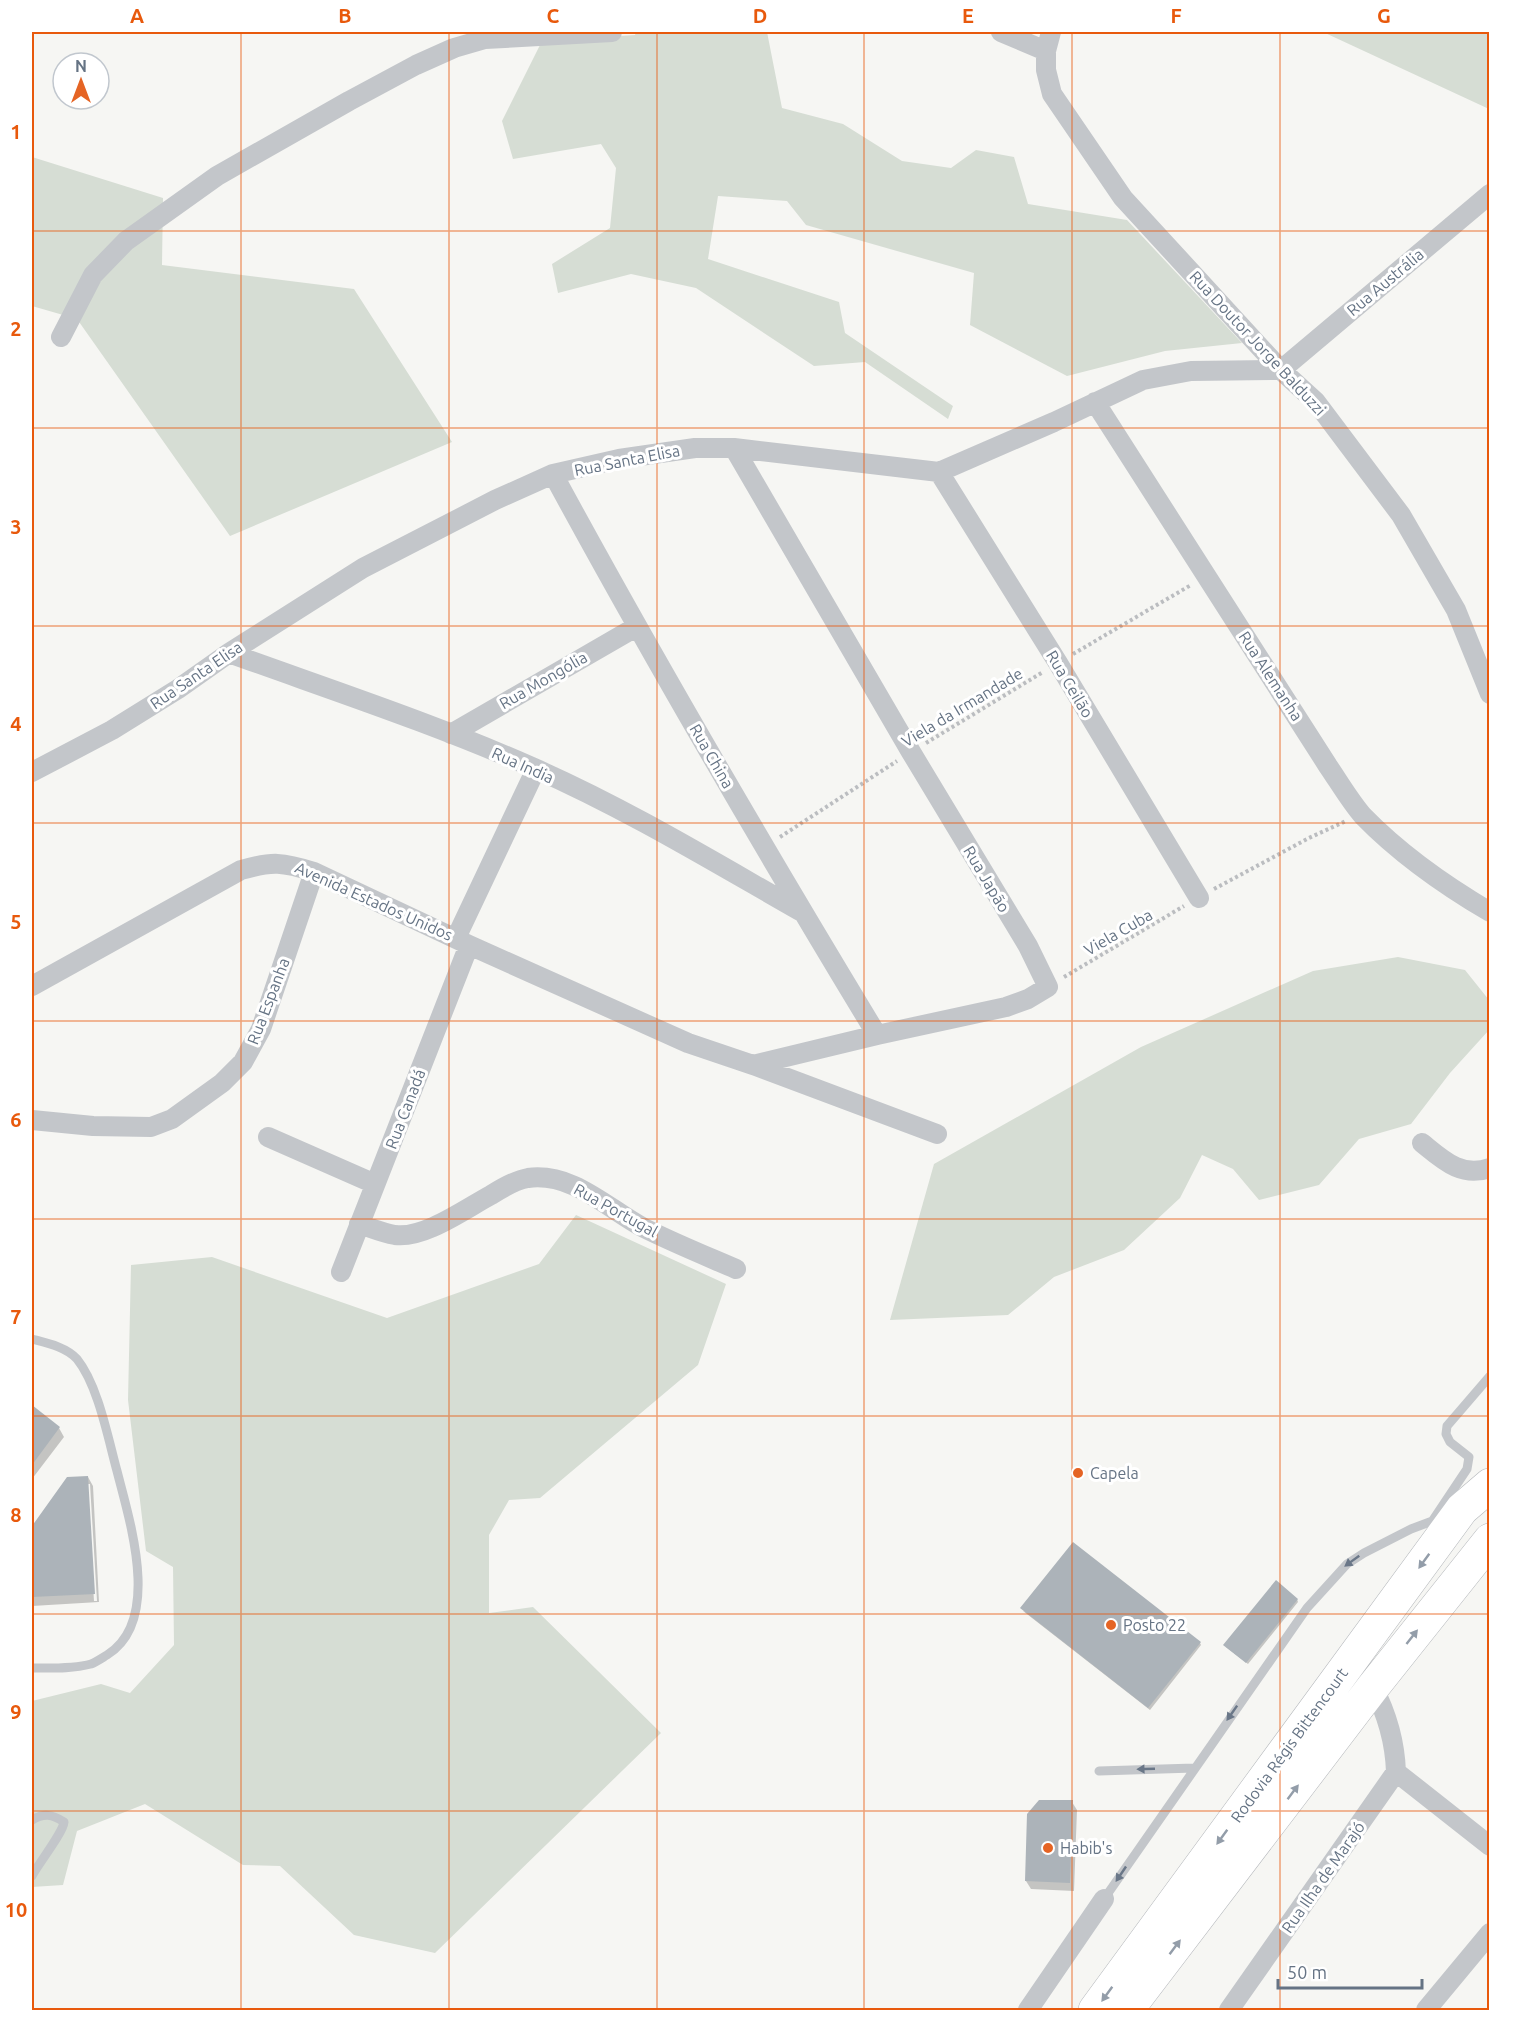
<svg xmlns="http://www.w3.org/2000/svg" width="1521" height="2042" viewBox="0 0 1521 2042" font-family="Ubuntu,sans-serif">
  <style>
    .green { fill: #d6ddd4 }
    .shadow { fill: #0003; fill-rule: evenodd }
    .building { fill: #acb3b9 }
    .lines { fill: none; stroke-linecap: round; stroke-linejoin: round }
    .highway-casing { stroke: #b4b7bb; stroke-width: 34 }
    .path { stroke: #bbbdc0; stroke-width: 4; stroke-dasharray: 3 3; stroke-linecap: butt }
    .lane { stroke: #c3c6ca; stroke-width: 9 }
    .street { stroke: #c3c6ca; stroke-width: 20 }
    .highway { stroke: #fff; stroke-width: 33 }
    .oneway { fill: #6a7788 }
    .oneway2 { fill: #939da9 }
    .grid { fill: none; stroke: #e8590c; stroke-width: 1.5; stroke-opacity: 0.55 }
    .poi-dot { fill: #e56424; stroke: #fff; stroke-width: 2 }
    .labels { text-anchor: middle; stroke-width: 6; stroke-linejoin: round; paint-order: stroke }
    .street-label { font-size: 16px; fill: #657384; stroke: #fff }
    .poi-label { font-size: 16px; fill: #657384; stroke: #fff; text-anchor: start }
    .neatline { fill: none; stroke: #e8590c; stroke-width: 2 }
    .grid-label { font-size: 20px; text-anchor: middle; font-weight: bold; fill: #e8590c }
  </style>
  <rect width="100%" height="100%" fill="#f6f6f3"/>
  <path class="green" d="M636,32H767L782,108L843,124L902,161L951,168L976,150L1014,157L1028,204L1127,220L1242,343L1165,351L1067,376L970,325L974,273L806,225L787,201L718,196L708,259L839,302L845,333L953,406L948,419L865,362L814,366L696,288L631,274L558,293L552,264L610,228L616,168L601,144L513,159L502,121L542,41L635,35Z
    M1323,32H1489V109Z
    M32,157L163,198L162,265L354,289L452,442L230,536L77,319L32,306Z
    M1398,957L1465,970L1489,1000V1030L1450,1073L1411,1124L1359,1139L1319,1185L1259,1200L1233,1169L1202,1155L1180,1198L1124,1250L1054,1277L1008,1315L890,1320L934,1164L1141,1047L1313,971Z
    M576,1215L726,1284L698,1365L540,1498L509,1500L489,1535V1613L533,1607L661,1733L435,1953L354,1935L280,1866L243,1865L145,1804L77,1831L63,1885L32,1887V1701L101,1684L130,1693L174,1645L173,1567L146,1551L128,1400L131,1265L212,1257L387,1318L539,1264Z"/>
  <path class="shadow" d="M32,1407L59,1428L64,1437L32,1479Z
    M88,1477L93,1486L99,1602L32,1606V1528L68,1479ZM87,1484H90L97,1601H94Z
    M1297,1599L1298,1602L1248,1664L1226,1647Z
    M1023,1611L1200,1643L1201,1645L1150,1710Z
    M1072,1802L1077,1810L1074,1891L1031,1889L1026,1881Z"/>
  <path class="building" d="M32,1405L60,1427L32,1465Z
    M88,1476L95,1594L32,1597V1526L67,1477Z
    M1073,1542L1201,1642L1148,1708L1020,1608Z
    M1276,1580L1298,1599L1246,1663L1223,1645Z
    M1039,1800H1073L1070,1883L1025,1881L1027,1814Z"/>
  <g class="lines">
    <defs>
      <path id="highway" d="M1095,2010L1462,1509L1490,1485
        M1127,2010L1373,1687L1490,1540"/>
    </defs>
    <use href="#highway" class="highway-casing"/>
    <path class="path" d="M1073,654L1191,585
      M926,743L1043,672
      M780,837L897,761
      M1214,889L1309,838L1346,821
      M1064,977L1184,906"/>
    <path class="lane" d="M32,1339C47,1343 66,1347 77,1359C98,1385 108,1438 117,1471C130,1522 162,1621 107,1655C102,1658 96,1662 91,1664C72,1669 51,1668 32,1668
      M1433,1520L1467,1469L1469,1457L1450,1442L1446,1434L1447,1426L1490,1376
      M1099,1771L1194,1768
      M32,1820C44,1813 52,1814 64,1822C63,1833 38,1864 32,1876
      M1104,1899L1307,1608L1347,1564L1364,1553L1411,1529L1443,1517"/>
    <path class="street" d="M1001,32L1046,51
      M1051,32L1046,51V70L1052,94L1123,198L1281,370L1316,402L1401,515L1456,610L1490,694
      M61,337L93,275L126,241L217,176L349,101L416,65L454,48L485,39L612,32
      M1281,370L1490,194
      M1095,402L1328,766C1339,782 1350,801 1363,816C1400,854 1444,885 1490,912
      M939,472L1058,663L1199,898
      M553,474C656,664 765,850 877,1035
      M229,653C331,690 435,724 534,768C627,809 714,862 802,912
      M451,734L636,627
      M32,772L112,730L178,689L229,653L363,568L495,500L553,474L619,459L695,448H734L939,472L1054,422L1143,380L1191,371L1281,370
      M456,938L536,769
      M32,986L241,870C272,861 283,862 314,872L469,945L688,1043L753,1065L877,1035L1006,1007L1028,999L1048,987L1028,946L911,752L734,448
      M753,1065L937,1134
      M32,1120L93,1126L151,1127L172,1119L222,1083L243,1062L261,1029L314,872
      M268,1137L375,1184
      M1422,1143C1443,1160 1461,1178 1490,1168
      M359,1224C371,1228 383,1233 395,1235C424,1239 465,1209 491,1195C502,1188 516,1180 528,1178C573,1172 608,1209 644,1228C674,1243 706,1256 736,1269
      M341,1272L469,945
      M1373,1687C1387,1714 1395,1742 1396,1772
      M1396,1772L1490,1846
      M1028,2010L1104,1899
      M1229,2010L1396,1772
      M1426,2010L1490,1933"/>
    <use href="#highway" class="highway"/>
  </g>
  <defs><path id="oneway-solid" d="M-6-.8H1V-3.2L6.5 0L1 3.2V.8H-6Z" transform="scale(1.5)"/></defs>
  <g class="oneway">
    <use href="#oneway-solid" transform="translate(1352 1561) rotate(144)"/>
    <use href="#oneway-solid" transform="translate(1232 1713) rotate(125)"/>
    <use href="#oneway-solid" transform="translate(1146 1769) rotate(178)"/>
    <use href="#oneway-solid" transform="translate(1121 1874) rotate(124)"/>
  </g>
  <g class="oneway2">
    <use href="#oneway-solid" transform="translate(1424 1561) rotate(126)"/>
    <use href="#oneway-solid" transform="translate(1412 1637) rotate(-52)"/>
    <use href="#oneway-solid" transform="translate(1293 1792) rotate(-53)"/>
    <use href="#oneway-solid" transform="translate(1222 1837) rotate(126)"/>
    <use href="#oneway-solid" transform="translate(1175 1947) rotate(-53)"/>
    <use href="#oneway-solid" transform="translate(1107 1994) rotate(126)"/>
  </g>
  <path class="grid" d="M241,32V2010M449,32V2010M657,32V2010M864,32V2010M1072,32V2010M1280,32V2010M32,231H1490M32,428H1490M32,626H1490M32,823H1490M32,1021H1490M32,1219H1490M32,1416H1490M32,1614H1490M32,1811H1490"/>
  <g class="poi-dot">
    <circle cx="1078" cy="1473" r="6"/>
    <circle cx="1111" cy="1625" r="6"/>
    <circle cx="1048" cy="1848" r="6"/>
  </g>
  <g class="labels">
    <g class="street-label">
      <text transform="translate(1385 282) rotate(-40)" y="6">Rua Austrália</text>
      <text transform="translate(1258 343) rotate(47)" y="6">Rua Doutor Jorge Balduzzi</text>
      <text transform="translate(627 460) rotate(-11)" y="6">Rua Santa Elisa</text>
      <text transform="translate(196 675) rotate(-34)" y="6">Rua Santa Elisa</text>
      <text transform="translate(1271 676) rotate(57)" y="6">Rua Alemanha</text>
      <text transform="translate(543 680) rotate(-30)" y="6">Rua Mongólia</text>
      <text transform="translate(1070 684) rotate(59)" y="6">Rua Ceilão</text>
      <text transform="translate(962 707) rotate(-31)" y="6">Viela da Irmandade</text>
      <text transform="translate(712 756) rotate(60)" y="6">Rua China</text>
      <text transform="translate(523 765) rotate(24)" y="6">Rua India</text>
      <text transform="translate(987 879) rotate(59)" y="6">Rua Japão</text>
      <text transform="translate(374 901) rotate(24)" y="6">Avenida Estados Unidos</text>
      <text transform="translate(1118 932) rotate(-30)" y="6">Viela Cuba</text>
      <text transform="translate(268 1001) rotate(-69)" y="6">Rua Espanha</text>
      <text transform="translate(405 1109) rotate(-69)" y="6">Rua Canadá</text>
      <text transform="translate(616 1210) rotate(29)" y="6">Rua Portugal</text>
      <text transform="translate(1289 1745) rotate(-54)" y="6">Rodovia Régis Bittencourt</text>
      <text transform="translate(1323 1877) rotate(-55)" y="6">Rua Ilha de Marajó</text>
    </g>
    <g class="poi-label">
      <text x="1090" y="1479">Capela</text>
      <text x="1123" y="1631">Posto 22</text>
      <text x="1060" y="1854">Habib's</text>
    </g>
  </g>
  <rect width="1521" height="2042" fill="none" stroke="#ffffff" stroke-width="66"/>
  <g transform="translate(81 81)"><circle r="28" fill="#ffffff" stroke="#c1c7ce" stroke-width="1.5"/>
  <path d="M0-4.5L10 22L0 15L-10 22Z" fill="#e56424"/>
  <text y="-9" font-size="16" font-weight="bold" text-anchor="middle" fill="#657384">N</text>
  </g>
  <path d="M1278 1979v9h144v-9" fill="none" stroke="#657384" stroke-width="3"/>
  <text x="1287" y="1979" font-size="18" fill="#657384" stroke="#ffffff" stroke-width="4.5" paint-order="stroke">50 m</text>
  <rect x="33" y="33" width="1455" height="1976" class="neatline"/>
  <g class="grid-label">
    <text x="137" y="23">A</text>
    <text x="345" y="23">B</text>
    <text x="553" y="23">C</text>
    <text x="760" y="23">D</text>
    <text x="968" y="23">E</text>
    <text x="1176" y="23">F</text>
    <text x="1384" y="23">G</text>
    <text x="16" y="139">1</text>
    <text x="16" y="336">2</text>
    <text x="16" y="534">3</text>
    <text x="16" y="731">4</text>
    <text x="16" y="929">5</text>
    <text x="16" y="1127">6</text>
    <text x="16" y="1324">7</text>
    <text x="16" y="1522">8</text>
    <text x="16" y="1719">9</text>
    <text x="16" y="1917">10</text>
  </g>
</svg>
